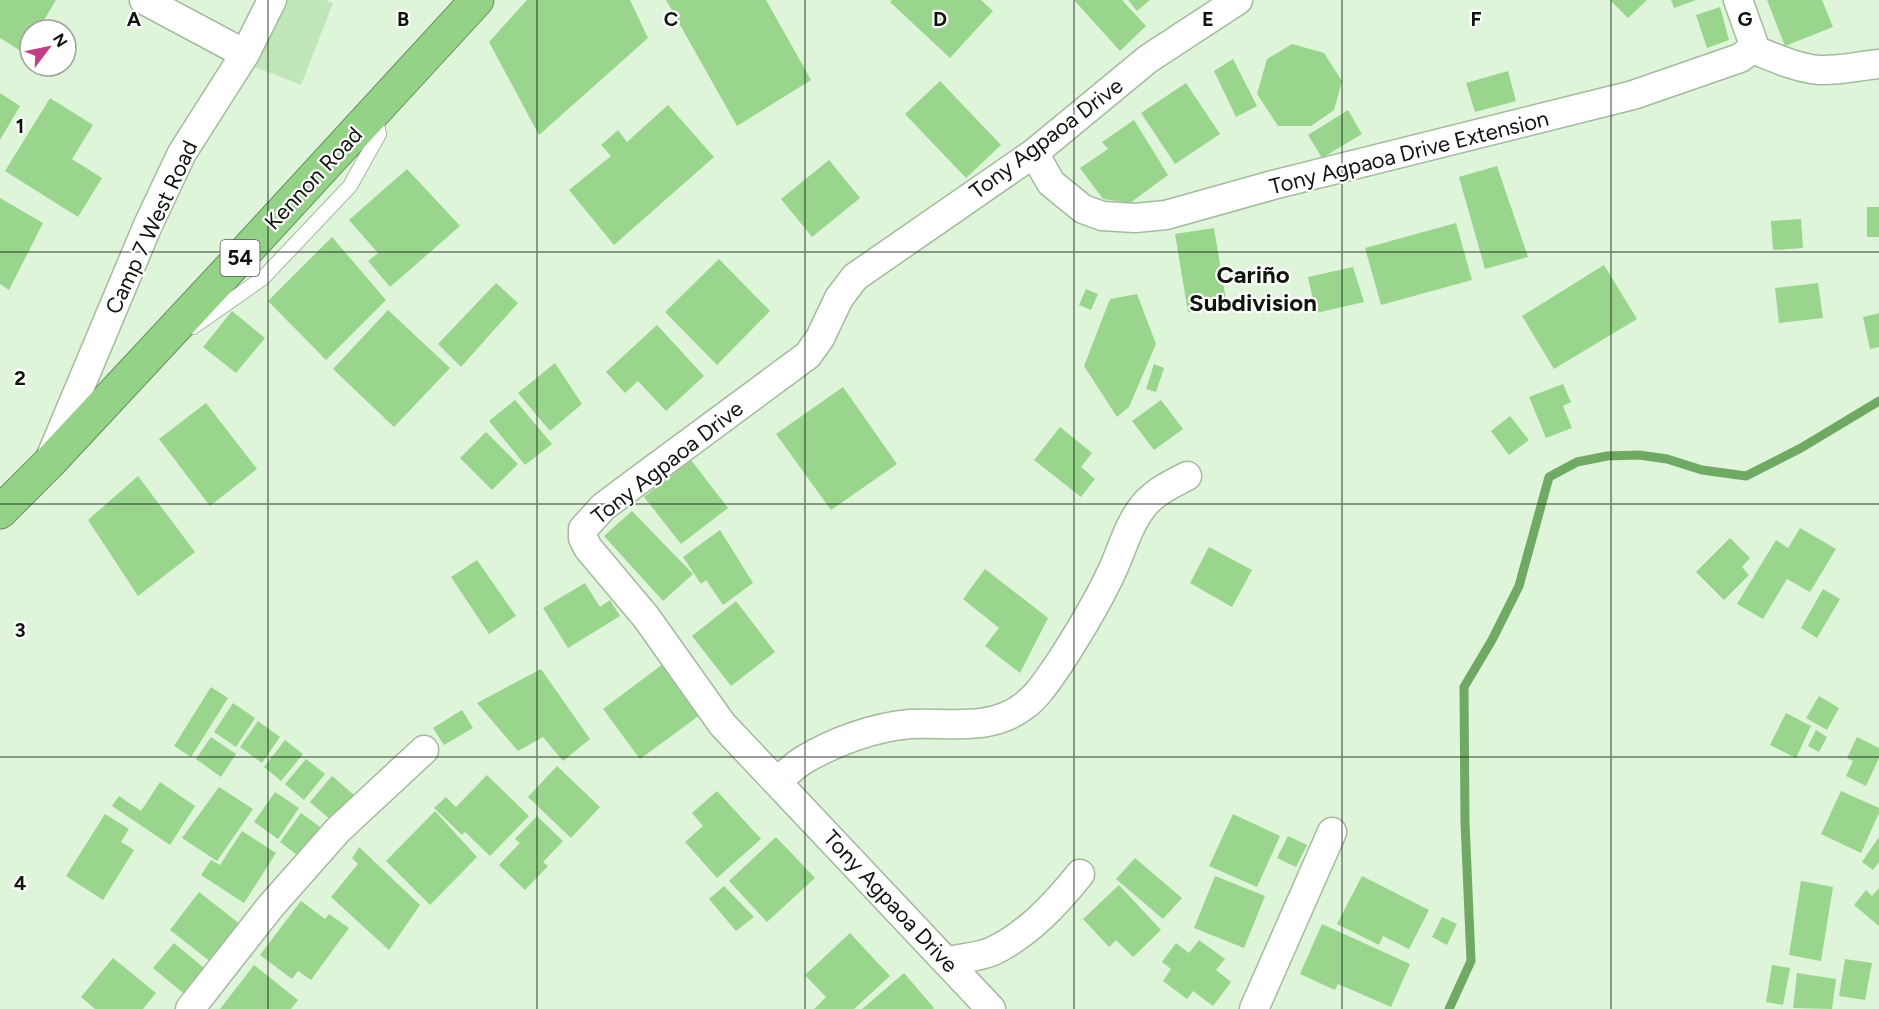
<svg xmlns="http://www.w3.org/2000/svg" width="1879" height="1009" viewBox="0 0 1879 1009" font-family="Figtree,sans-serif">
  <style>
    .green { fill: #c1e6ba }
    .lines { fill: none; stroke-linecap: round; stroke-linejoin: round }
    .stream { stroke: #6fa964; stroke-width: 9 }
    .building { fill: #99d58d }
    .lane-casing { stroke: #a4ba9f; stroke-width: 16 }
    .street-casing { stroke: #a4ba9f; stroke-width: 31 }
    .highway-casing { stroke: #65905c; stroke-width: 35 }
    .lane { stroke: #fff; stroke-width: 14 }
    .street { stroke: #fff; stroke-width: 28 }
    .highway { stroke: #94d387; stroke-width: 33 }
    .grid { fill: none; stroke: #0d150c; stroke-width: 1.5; stroke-opacity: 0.55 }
    .labels { text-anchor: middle; stroke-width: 4.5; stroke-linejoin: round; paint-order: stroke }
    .shield { fill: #fff; stroke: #565b55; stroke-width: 1.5 }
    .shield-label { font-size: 21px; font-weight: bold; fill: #0d150c }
    .street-label { font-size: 22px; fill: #0d150c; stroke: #fff }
    .neighbourhood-label { font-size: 24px; font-weight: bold; fill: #0d150c; stroke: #fff }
    .grid-label { font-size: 20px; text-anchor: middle; font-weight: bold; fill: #0d150c; stroke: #fff; stroke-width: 4.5; stroke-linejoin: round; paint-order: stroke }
  </style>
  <rect width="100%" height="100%" fill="#def5d9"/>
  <path class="green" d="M282,0H326L333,3L301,85L255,67Z"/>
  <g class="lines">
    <path class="stream" d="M1449,1009L1471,961L1465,822L1464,687L1492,640L1519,586L1549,477L1577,462L1607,456L1639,455L1667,459L1702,470L1746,476L1801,448L1879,401"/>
  </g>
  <path class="building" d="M0,0H56L38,30H30V43L24,53L0,38Z
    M527,0H630L648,38L539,135L489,42Z
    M666,0H766L811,80L737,126Z
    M892,0H981L993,11L950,58L890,2Z
    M1074,0H1122L1146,26L1120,51Z
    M1128,0H1150L1137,11Z
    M1610,0H1647L1628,18Z
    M1671,0H1696L1674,8Z
    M1767,0H1822L1833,27L1785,46Z
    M1720,7L1729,40L1707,48L1696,15Z
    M1292,44L1324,53L1342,81L1334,110L1311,126H1278L1257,94L1267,59Z
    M1233,59L1257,106L1236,117L1214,71Z
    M1508,71L1516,101L1475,112L1466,83Z
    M940,81L1001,145L966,178L905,114Z
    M1186,83L1220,134L1175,164L1141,113Z
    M0,93L20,106L0,140Z
    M50,98L93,125L72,159L102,178L78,217L5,171Z
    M668,105L714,157L614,245L569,190L611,156L601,145L618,130L627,142Z
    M1348,110L1362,134L1322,158L1308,135Z
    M1134,120L1168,175L1130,203L1103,199L1080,168L1108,149L1102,142Z
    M829,160L860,198L812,237L781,199Z
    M1497,166L1528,257L1485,269L1459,177Z
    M407,169L460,226L390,287L368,261L378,253L349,220Z
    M0,198L43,223L9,290L0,284Z
    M1867,207H1879V237H1867Z
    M1801,219L1803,248L1773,250L1771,221Z
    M1456,223L1472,280L1381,305L1365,248Z
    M1214,228L1227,306L1188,312L1175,234Z
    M332,237L386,300L326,360L268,301Z
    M719,259L770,311L717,365L665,312Z
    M1604,265L1637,319L1554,369L1522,316Z
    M1353,267L1364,302L1316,313L1308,277Z
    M496,283L518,303L461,367L438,344Z
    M1818,283L1823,318L1779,323L1775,288Z
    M1086,289L1098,294L1091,310L1079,305Z
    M1137,294L1156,344L1129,407L1117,417L1084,366L1110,299Z
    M388,310L450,368L394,427L333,369Z
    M232,311L265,338L236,373L203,347Z
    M1879,313V347L1870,349L1863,317Z
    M657,325L704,376L666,411L638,381L625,393L606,372Z
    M555,363L582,404L550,431L518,393Z
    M1154,364L1164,368L1156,392L1146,389Z
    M1563,384L1571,402L1563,406L1572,428L1546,438L1529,397Z
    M843,387L897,464L831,510L776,434Z
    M515,400L552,444L525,465L489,421Z
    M1161,400L1183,429L1154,450L1132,421Z
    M206,403L257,469L210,506L159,439Z
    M1510,416L1529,440L1509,455L1491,431Z
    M1060,427L1092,453L1081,467L1095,479L1081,497L1034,460Z
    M486,432L518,464L492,490L460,458Z
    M691,460L728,508L681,544L644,497Z
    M138,476L195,552L138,596L88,520Z
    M632,511L693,574L663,601L604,536Z
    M1800,528L1836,549L1810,592L1787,579L1763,619L1737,604L1776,540L1788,548Z
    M720,530L753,583L723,605L706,580L701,584L683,557Z
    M1730,538L1750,558L1742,567L1749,575L1724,600L1696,572Z
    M1209,547L1252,570L1232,607L1190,583Z
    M477,560L516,616L489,634L451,577Z
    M985,569L1048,618L1020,673L985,646L999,628L963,599Z
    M585,583L600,607L610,600L620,616L568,648L543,608Z
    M1823,589L1840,599L1817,638L1801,628Z
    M736,601L775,652L731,686L692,636Z
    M663,664L700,715L640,759L603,709Z
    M541,669L590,739L563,761L543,737L518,751L477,703Z
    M211,687L228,698L191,757L174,746Z
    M1819,696L1839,708L1827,730L1806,718Z
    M233,703L255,718L236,747L214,732Z
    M462,710L473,728L444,745L433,728Z
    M1786,713L1811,726L1796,758L1770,745Z
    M258,721L280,737L262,763L240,747Z
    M1816,730L1827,737L1819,752L1808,746Z
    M211,737L236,754L221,777L196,759Z
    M1857,737L1879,748V758L1866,786L1846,776L1853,761L1847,758Z
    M285,740L303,754L281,781L264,767Z
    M306,759L325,774L304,800L285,784Z
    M557,766L600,807L571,838L528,797Z
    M487,775L529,816L490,856L465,832L462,835L434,808L446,797L456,807Z
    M332,776L354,795L332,821L310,802Z
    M160,782L195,806L170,845L112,806L119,796L141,811Z
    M219,787L253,809L217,861L182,838Z
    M717,791L761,839L717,878L685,842L703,826L692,813Z
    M1841,791L1879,808V813L1861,853L1821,834Z
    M275,792L299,808L278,839L254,822Z
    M435,811L477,857L430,905L386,861Z
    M301,813L323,829L301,858L280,842Z
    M105,814L129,829L121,842L134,850L103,900L66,876Z
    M1233,814L1280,836L1257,887L1209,866Z
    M537,816L563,841L543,862L548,866L525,890L499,865L520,843L515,839Z
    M242,831L276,853L244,903L201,875L211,860L220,865Z
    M1288,836L1307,845L1296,867L1277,858Z
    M776,837L815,878L767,922L729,881Z
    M1879,837V862L1873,870L1862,862Z
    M359,847L420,905L389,950L331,897L358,864L352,858Z
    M1135,858L1182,898L1163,919L1116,879Z
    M1215,876L1265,896L1244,948L1194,928Z
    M1362,876L1429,910L1409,949L1383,936L1379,945L1337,924Z
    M1801,881L1833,887L1821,961L1789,955Z
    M1119,885L1161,930L1133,957L1116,940L1109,947L1083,919Z
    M724,886L754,917L736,931L709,899Z
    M1879,888V926L1854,905L1866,890L1872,896Z
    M199,892L245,928L216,966L170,930Z
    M301,901L325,919L329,914L349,928L311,980L298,971L292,979L260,955Z
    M1442,917L1457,924L1447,945L1432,937Z
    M1322,924L1410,964L1391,1007L1338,984L1335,990L1300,974Z
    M850,933L890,976L854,1009H814L826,997L805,975Z
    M1199,940L1225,959L1216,970L1231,982L1213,1006L1193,991L1187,999L1163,981L1171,969L1162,962L1176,943L1189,953Z
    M174,943L209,972L188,997L153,968Z
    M113,958L156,993L143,1009H95L81,997Z
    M1845,959L1872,963L1865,1000L1839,996Z
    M254,965L298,1000L291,1009H220Z
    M1772,965L1790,968L1783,1005L1766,1002Z
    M904,973L934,1008L933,1009H862Z
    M1797,973L1836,979L1832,1009L1793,1008Z"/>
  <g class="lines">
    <defs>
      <path id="lane" d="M193,327L263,278L350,186L379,134L375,113"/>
      <path id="street" d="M144,0L245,54
        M1752,49C1773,57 1796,68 1819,70C1838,71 1859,66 1879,64
        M1034,153L1051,183L1083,209L1102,216L1135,218L1166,215L1273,185L1633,95L1740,58L1752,49L1753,42L1738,0
        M51,456L148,225L182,153L245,54L272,0
        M778,781C786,774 794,766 802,761C833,742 874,727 910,724C949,722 990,732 1024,706C1039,695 1048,679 1059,664C1079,633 1098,602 1113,569C1123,547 1129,523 1145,504C1156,491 1172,484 1187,476
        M948,961C962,958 980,957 993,951C1028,934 1056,904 1080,874
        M190,1009L270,907L338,830L424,750
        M991,1009L722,724L646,617L588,548L583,538V529L603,507L635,483L808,355L820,338L839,298L855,277L1034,153L1148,59L1238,0
        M1254,1009L1332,832"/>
      <path id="highway" d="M0,512L48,464L237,261L477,0"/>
    </defs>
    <use href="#lane" class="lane-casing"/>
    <use href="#street" class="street-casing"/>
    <use href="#highway" class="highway-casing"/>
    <use href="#lane" class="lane"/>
    <use href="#street" class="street"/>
    <use href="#highway" class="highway"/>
  </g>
  <path class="grid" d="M268,0V1009M537,0V1009M805,0V1009M1074,0V1009M1342,0V1009M1611,0V1009M0,252H1879M0,504H1879M0,757H1879"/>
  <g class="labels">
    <rect class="shield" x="220.5" y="240" width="39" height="36" rx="4.5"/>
    <g class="shield-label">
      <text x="240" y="265">54</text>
    </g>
    <g class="street-label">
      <text transform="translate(1046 138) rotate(-37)" y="8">Tony Agpaoa Drive</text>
      <text transform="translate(1409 152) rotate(-14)" y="8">Tony Agpaoa Drive Extension</text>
      <text transform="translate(313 178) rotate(-47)" y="8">Kennon Road</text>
      <text transform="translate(151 227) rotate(-65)" y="8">Camp 7 West Road</text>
      <text transform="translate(667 462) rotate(-38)" y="8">Tony Agpaoa Drive</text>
      <text transform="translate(891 901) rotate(47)" y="8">Tony Agpaoa Drive</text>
    </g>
    <g class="neighbourhood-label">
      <text x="1253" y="283">Cariño<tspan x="1253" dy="28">Subdivision</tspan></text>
    </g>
  </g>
  <g class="grid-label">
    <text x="134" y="26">A</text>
    <text x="403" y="26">B</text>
    <text x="671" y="26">C</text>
    <text x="940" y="26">D</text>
    <text x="1208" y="26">E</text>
    <text x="1476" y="26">F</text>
    <text x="1745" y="26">G</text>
    <text x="20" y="133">1</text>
    <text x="20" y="385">2</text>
    <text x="20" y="637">3</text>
    <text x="20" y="890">4</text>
  </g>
  <g transform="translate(48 48) rotate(58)"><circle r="28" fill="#ffffff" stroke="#9ea19e" stroke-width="1.5"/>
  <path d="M0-4.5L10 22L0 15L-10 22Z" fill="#c13f86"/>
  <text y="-9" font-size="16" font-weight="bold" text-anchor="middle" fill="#0d150c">N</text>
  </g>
</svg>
